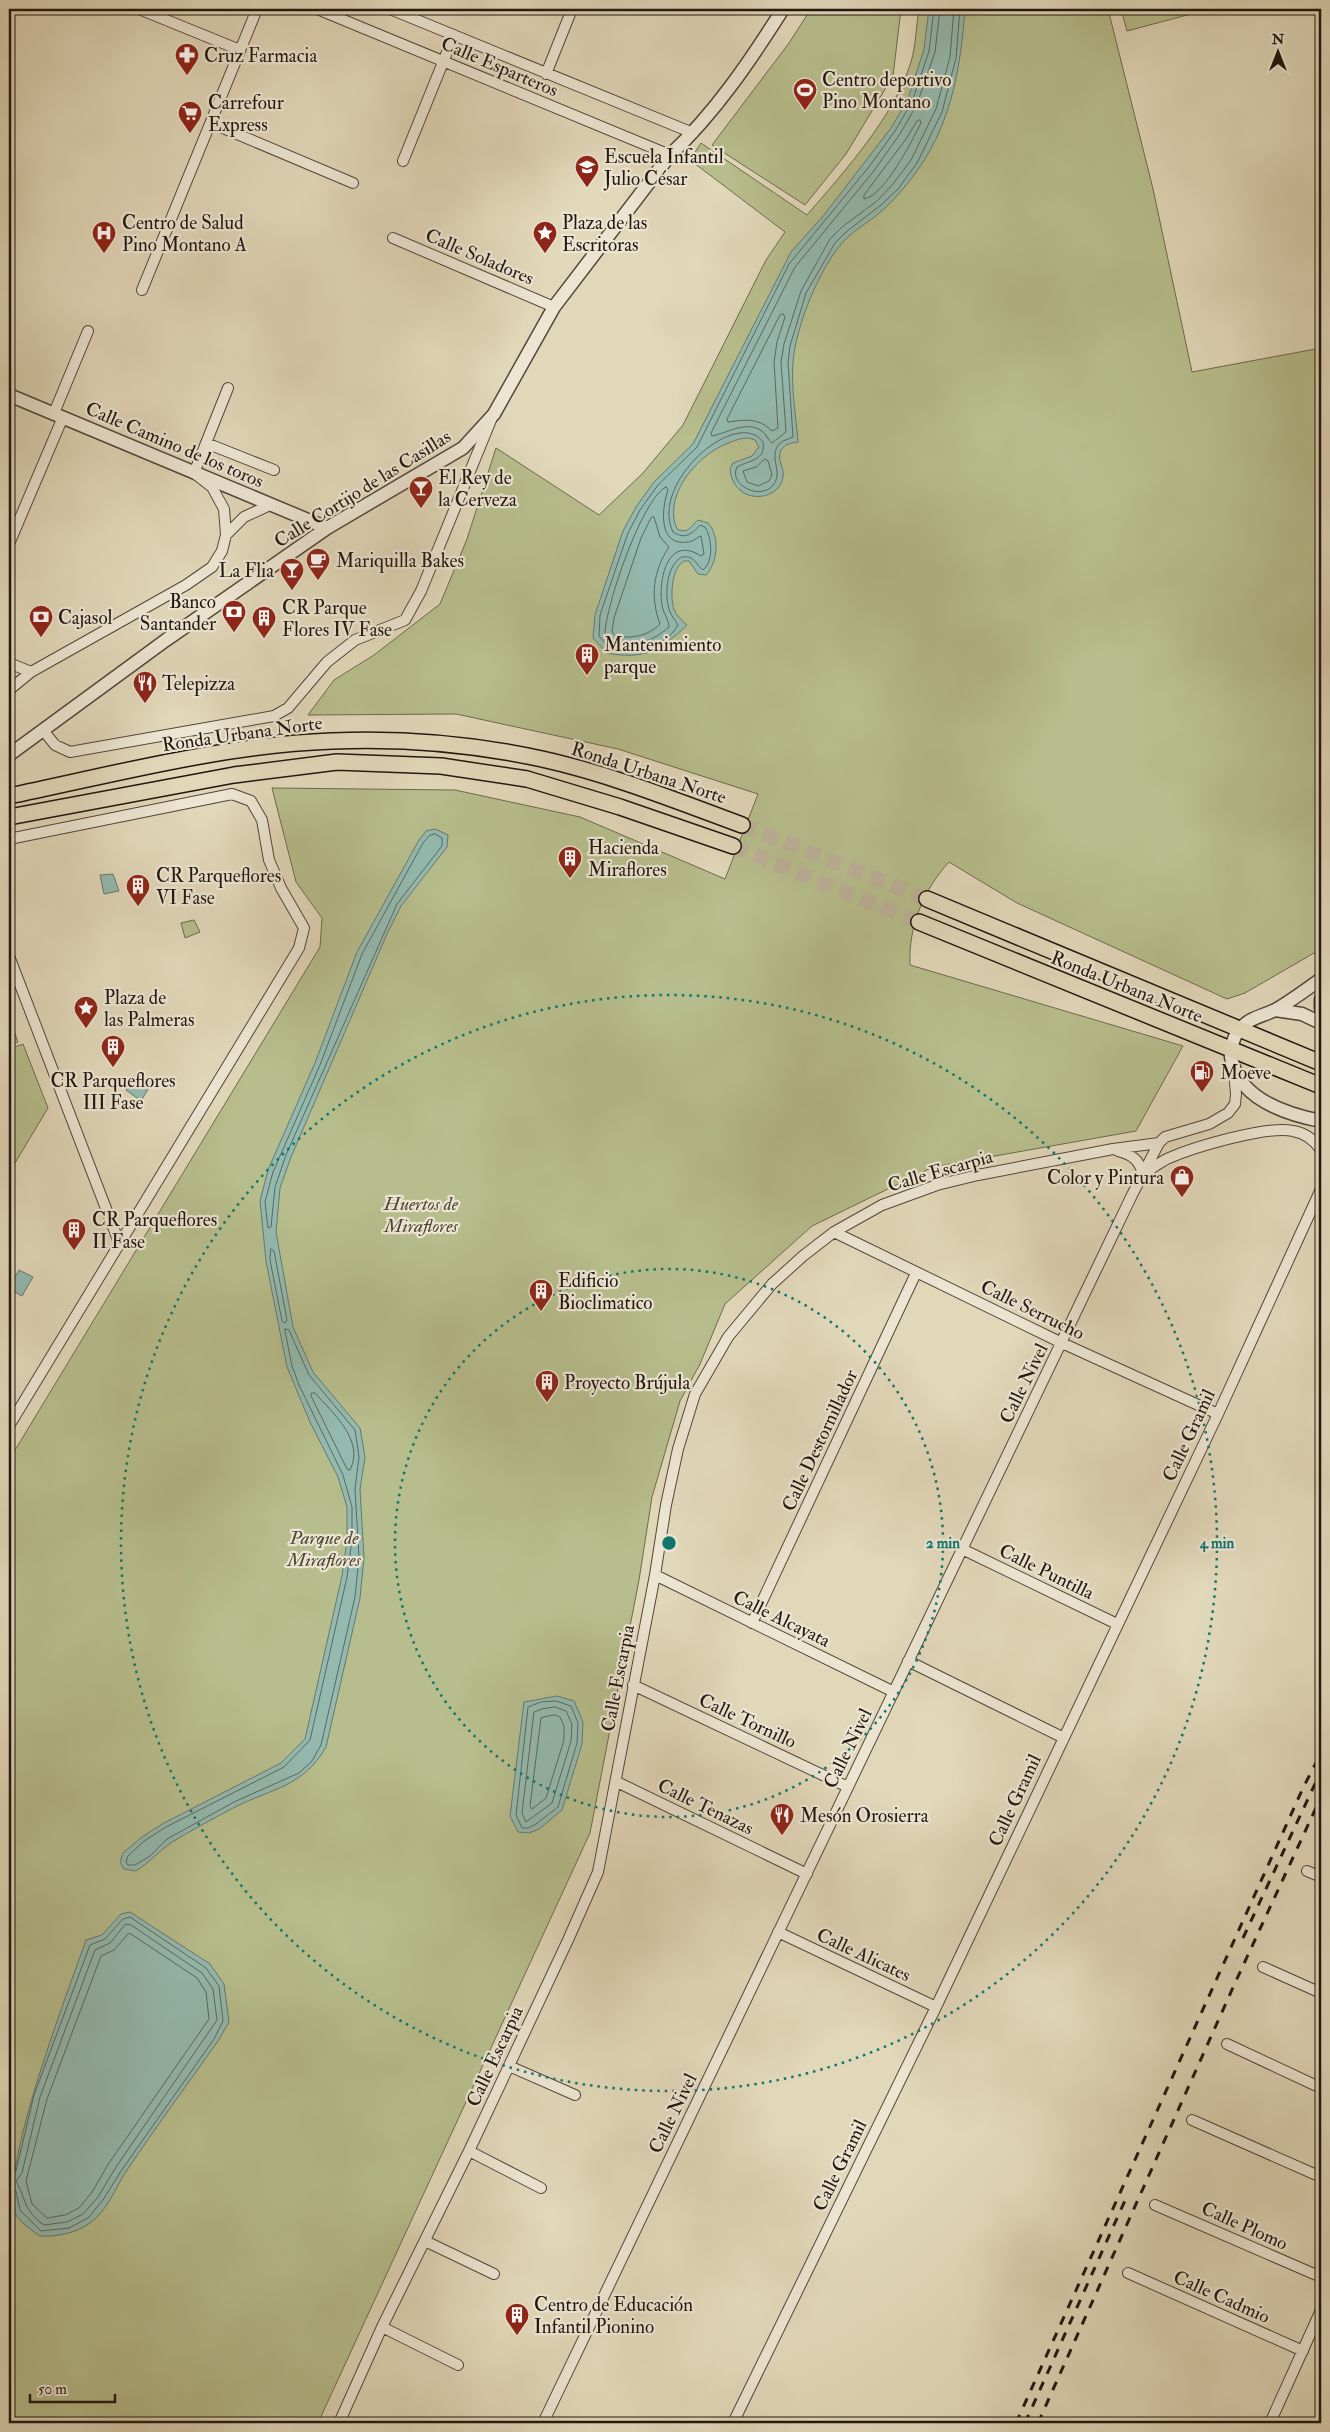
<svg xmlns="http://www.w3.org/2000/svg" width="1330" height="2432" viewBox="0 0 1330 2432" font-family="'IM FELL Double Pica',serif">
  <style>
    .green { fill: #b7bd8c; stroke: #6c6a4e }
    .water { fill: #94bab0; stroke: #667870 }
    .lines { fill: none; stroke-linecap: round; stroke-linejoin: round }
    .shore { stroke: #5a6860; stroke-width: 1 }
    .primary-tunnel { stroke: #bbb097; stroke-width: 15; stroke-dasharray: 15 8; stroke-linecap: butt }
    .minor-casing { stroke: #51463a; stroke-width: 12 }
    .tertiary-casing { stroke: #51463a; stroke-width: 15 }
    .primary-casing { stroke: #211610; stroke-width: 18 }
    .minor { stroke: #ece5d2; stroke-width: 10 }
    .tertiary { stroke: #ece5d2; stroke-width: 12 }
    .primary { stroke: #e1d7b9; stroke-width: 15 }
    .rail { stroke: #211610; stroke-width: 3; stroke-dasharray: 9 9; stroke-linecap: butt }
    .ring { fill: none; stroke: #0f766e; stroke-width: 2.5; stroke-dasharray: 2.5 5 }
    .labels { text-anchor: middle; stroke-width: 4.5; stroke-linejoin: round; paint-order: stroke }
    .poi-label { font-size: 19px; fill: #211610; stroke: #ece5d2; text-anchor: start }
    .street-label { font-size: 19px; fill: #211610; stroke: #ece5d2 }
    .park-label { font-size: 19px; font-style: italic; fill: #4e4835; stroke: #ece5d2 }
    .centre { fill: #0f766e; stroke: #ece5d2; stroke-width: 2.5 }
    .ring-label { font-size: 15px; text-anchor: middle; font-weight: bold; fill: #0f766e; stroke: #ece5d2; stroke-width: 4.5; stroke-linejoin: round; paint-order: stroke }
  </style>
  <rect width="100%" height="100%" fill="#e1d7b9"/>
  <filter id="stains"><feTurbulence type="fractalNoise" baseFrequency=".004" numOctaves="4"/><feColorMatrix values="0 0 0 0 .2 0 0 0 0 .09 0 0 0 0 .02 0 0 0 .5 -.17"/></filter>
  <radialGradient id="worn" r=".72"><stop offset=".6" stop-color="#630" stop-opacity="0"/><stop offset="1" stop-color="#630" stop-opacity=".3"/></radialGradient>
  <path class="green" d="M811,9H901L893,76L846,154L805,205L712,145L789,43Z
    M919,9H1108L1153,189L1192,372L1321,348V949L1245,993L1227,999L1017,903L949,862C924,889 908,927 910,965L1183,1046L1136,1131L933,1167L812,1226L725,1304L700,1364L680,1401L652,1497L639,1580L590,1833L318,2423H9V1460L320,947L322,918L296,882L272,788L455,790L580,817L725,879L758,794L618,749L456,714L308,715L334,680L374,655L440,604L467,539L496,448L599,515L643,473L683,425L766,260L785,232L690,160L701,143L807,215C844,172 894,117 911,62C916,45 916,26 919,9Z
    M1121,9H1210L1127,31Z
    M194,920L200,932L185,938L181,923Z
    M9,1017L18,1042L9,1046Z
    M23,1044L48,1108L9,1173V1049Z"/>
  <path class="water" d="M929,9H965C961,64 952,121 919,168C909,182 898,196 885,208C874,219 860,226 849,236C822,260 795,327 793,363C791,389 796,416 798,442C791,443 785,444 781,450C776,460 785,468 783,477C780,497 753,502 740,490C733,484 731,477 730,469L733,463L752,456L759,447L755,440C747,436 738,439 729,443C699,453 662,495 677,529C688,534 690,527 698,520L708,523C720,536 718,562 706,575L698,574L689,561H684C671,568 670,598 674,610C677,616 682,621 687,625C660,651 644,660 607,653L593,638L595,615L623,531L636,507L654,482L693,444L791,252L824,215L891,128L908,99L924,49Z
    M435,829L448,835L447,847L401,906L387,934L291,1157L280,1188L276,1232L293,1327L313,1372L360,1428L365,1457L360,1489L364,1558L360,1598L326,1747C303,1787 273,1788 235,1807C214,1818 192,1830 172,1842C160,1850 149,1863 136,1871L124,1869L120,1862L123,1853L142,1837L164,1823L281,1763L305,1739L342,1576L347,1540V1507L338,1477L310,1422L287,1367L266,1261L260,1201L268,1170L315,1063L357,952L419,840L426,831Z
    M113,874L119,891L104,894L100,875Z
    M137,1074L151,1084L141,1101L126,1090Z
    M19,1270L33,1277L22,1296L9,1289Z
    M557,1696L574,1701L583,1722L582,1744L562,1810L539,1829L529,1833L518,1832L510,1816L524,1702Z
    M130,1912L210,1964L224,1984L229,2022L218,2041C187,2085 155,2128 125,2173C115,2189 107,2211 90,2223C76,2233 57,2237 40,2236C31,2230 20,2222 15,2213C0,2166 68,1992 86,1940L102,1935L121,1914Z"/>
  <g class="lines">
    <path class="shore" d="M934,9L929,51L912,102L895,131L868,168L789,264L697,447L658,485L640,510L628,533L600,615L599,636L609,648C634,654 664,649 678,625C676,621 672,617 670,612C664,597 666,565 682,557C695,555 695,564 703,570C714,561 712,538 705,527L700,525C692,534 685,540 673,532C649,483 737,406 763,442C766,461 749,460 737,467C728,485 761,501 773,485C784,472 768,458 779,444C783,440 789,439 793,437L788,362L790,346L806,293L835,243L846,232L881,205L898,189L917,163L942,112L956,58L960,9
      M940,9L935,52L917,104L900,134L873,172L795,267L711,433L712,436C728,433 746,420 762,431C766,434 768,440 772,443L786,432L781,362L784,344L801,291L830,239L842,227L877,201L893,184L911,160L936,109L950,57L954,9
      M920,120L921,123C912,141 884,196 864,199V195L906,139L917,121Z
      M783,314L785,317L777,342L774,362L778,428L772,431C758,417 745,420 728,422L727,419L780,315Z
      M765,459L768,461L772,475L769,481L758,486L747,482L743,471L756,467Z
      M666,487L668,490C662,507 657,547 688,542C693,542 697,537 701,536L704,554L701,556C667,534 658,581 662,605C663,613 669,620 669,627C652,642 635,647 612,643L605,634C605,608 642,498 666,487Z
      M654,517L660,537L669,547C653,571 650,597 660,624C648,636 632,639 616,636L612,632L614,618L641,538L651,518Z
      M435,834L442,838V846L397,904L286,1155L275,1187L271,1227L268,1228L265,1202L273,1172L320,1065L362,954L423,843L429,836Z
      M271,1249L274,1251L287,1320L285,1323L282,1321L270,1260Z
      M285,1329L289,1330L309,1375L355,1430L359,1457L355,1489L359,1557L355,1597L321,1745L312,1761L299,1773L234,1802L167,1839L150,1856L135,1865H128L126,1862L128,1856L144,1841L166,1827L284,1767L310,1740L347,1577L352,1540V1507L343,1475L299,1385L292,1366Z
      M312,1393H315C333,1413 365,1441 350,1470L347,1469L311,1396Z
      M556,1701L571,1706L578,1723L577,1743L558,1807L536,1824L528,1828H522L516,1815L528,1707L541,1702Z
      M555,1707L566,1711L572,1724L571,1741L552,1803L526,1822L522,1813L534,1712L542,1709Z
      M555,1715L560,1717L564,1726V1740L546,1798L532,1809L530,1806L541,1718Z
      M126,1924L131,1925L202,1973L213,1989L217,2020L116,2167L98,2197L83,2214L67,2222L44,2225C23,2210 27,2201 16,2181L22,2173L40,2097L95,1950L110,1943Z
      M131,1934L197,1978L206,1992L209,2019L109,2163L92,2192L79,2208L65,2215L47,2218L32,2204L26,2181L47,2099L101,1956L114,1950L128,1934Z
      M9,2175L16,2171L34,2095L90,1945L105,1939L123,1919L130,1917L206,1968L219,1986L223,2021L214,2039L121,2171L103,2200L88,2218L69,2228L41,2231L20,2210L16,2191L9,2188"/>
    <path class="primary-tunnel" d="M742,825L927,899
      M733,846L919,922"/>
    <defs>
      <path id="minor" d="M139,9L240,50
        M317,9L670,155
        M390,9L693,133
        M546,74L572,9
        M211,123L353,183
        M403,161L454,35
        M393,238L554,307
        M142,290L257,9
        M54,413L88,331
        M206,443L274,470
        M226,535L244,517L270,505
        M9,544L63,417
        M9,663L31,672
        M9,690L31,672L186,585L212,567L222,551L226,535L224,509L212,487L194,473L228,388
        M43,730L55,745L70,752L274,716L288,708L327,662L355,640L405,620L421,591L491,420
        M9,839L232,794L251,801L262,820L269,860L281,888L304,928L299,948L9,1426
        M9,956L120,1245
        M1118,1151C1133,1155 1139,1160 1143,1174C1151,1169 1160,1162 1169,1158C1194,1147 1268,1125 1293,1131C1305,1133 1315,1141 1321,1150
        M834,1232L1062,1343L1218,1414
        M962,1549L1117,1624
        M655,1575L894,1692
        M752,1623L916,1273
        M908,1661L1064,1738
        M633,1685L848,1787
        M617,1782L807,1874
        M1307,1871L1321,1877
        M778,1932L936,2007
        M1263,1967L1321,1993
        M1227,2044L1321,2088
        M509,2066L575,2095
        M1192,2120L1321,2177
        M469,2151L541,2188
        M1155,2205L1321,2277
        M425,2241L494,2274
        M1128,2273L1303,2351
        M382,2327L458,2365
        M339,2423L382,2327L469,2151L568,1940L598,1872L655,1575L666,1505L678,1449L695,1394L728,1337L772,1284L803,1256L834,1232L882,1205L937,1185L978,1175L1113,1149L1159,1143L1165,1137L1209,1124L1228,1113L1235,1104L1236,1094L1234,1071
        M543,2423L1132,1195L1159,1143
        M733,2423L936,2007L1218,1414L1321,1189
        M1270,2423L1321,2310"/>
      <path id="tertiary" d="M9,395L327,528
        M9,755L166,640L327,528L463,448L494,414L554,307L670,155C715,113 750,61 783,9
        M1321,979C1307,989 1292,1000 1277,1009C1264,1016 1250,1017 1240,1029C1234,1035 1230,1049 1231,1057C1238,1099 1285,1114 1321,1121
        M1321,999V1008
        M1275,1010L1302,1014L1321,1023"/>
      <path id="primary" d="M9,796C115,774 223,745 332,741C403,738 473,744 542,759C610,774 677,801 742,825
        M9,817L234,775L337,762L441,766L527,779L620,807L733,846
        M927,899L1321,1063
        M919,922L1321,1086"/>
    </defs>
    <use href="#minor" class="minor-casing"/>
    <use href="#tertiary" class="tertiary-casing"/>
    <use href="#primary" class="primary-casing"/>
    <use href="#minor" class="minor"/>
    <use href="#tertiary" class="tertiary"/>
    <use href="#primary" class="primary"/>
    <path class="rail" d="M1243,1938L1321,1771
      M1016,2423L1303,1788L1321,1753
      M1025,2423L1127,2196
      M1038,2423L1235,1983L1321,1797"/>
  </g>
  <g class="ring">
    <circle cx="669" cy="1543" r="274"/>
    <circle cx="669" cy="1543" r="548"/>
  </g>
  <defs>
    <symbol id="pharmacy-pin" viewBox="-11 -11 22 30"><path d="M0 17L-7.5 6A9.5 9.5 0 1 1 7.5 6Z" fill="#8f2418" stroke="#ece5d2"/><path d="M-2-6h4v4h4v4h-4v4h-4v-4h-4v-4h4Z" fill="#fff"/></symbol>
    <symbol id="stadium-pin" viewBox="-11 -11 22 30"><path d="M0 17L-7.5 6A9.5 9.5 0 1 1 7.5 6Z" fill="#8f2418" stroke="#ece5d2"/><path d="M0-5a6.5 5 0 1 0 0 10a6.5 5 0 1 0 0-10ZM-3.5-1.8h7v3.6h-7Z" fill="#fff"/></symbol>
    <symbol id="supermarket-pin" viewBox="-11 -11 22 30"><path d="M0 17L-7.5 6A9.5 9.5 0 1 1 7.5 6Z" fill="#8f2418" stroke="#ece5d2"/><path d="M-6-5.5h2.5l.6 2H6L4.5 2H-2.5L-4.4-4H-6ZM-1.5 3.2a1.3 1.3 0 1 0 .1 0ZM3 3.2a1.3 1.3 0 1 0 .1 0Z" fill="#fff"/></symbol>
    <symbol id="school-pin" viewBox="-11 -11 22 30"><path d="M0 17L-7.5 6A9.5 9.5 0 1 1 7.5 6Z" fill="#8f2418" stroke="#ece5d2"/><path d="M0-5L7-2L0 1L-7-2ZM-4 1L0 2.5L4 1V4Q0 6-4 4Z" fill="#fff"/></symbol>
    <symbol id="hospital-pin" viewBox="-11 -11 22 30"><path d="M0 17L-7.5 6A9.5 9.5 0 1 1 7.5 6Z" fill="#8f2418" stroke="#ece5d2"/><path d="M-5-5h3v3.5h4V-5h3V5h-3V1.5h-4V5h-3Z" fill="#fff"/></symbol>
    <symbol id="sight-pin" viewBox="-11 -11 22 30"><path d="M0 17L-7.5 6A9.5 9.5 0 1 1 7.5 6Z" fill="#8f2418" stroke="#ece5d2"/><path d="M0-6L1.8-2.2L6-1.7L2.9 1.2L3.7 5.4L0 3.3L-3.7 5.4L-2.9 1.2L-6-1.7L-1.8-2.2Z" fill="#fff"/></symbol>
    <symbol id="bar-pin" viewBox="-11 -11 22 30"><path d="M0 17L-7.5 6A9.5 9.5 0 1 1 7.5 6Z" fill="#8f2418" stroke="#ece5d2"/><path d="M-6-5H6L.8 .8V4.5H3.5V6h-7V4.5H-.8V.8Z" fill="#fff"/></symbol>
    <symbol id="cafe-pin" viewBox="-11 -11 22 30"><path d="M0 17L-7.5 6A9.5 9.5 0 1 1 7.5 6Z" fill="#8f2418" stroke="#ece5d2"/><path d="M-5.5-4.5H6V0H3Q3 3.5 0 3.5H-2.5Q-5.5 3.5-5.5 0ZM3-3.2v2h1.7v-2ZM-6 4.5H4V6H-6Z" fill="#fff"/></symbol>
    <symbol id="bank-pin" viewBox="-11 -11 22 30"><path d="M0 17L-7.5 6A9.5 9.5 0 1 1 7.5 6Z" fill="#8f2418" stroke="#ece5d2"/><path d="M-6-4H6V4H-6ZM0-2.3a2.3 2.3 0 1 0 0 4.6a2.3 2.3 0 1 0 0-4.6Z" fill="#fff"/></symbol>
    <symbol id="building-pin" viewBox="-11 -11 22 30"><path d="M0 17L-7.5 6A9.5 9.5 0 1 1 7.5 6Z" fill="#8f2418" stroke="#ece5d2"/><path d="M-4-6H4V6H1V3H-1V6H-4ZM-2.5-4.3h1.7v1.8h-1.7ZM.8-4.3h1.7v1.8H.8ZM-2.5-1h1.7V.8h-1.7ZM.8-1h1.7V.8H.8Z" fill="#fff"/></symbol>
    <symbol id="restaurant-pin" viewBox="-11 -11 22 30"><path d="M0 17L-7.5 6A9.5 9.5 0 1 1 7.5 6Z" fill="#8f2418" stroke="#ece5d2"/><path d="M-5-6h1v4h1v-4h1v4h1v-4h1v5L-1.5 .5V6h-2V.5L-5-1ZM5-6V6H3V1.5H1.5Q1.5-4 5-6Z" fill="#fff"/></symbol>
    <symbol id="fuel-pin" viewBox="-11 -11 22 30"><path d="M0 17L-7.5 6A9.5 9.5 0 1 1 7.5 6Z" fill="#8f2418" stroke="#ece5d2"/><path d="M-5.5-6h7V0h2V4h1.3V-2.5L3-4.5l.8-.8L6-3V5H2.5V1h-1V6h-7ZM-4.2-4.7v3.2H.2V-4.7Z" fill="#fff"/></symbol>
    <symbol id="shop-pin" viewBox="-11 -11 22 30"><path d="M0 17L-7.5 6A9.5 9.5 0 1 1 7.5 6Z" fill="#8f2418" stroke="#ece5d2"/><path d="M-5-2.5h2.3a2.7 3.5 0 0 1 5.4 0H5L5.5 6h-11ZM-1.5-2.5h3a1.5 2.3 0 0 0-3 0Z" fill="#fff"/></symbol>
  </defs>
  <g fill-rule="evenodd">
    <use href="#pharmacy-pin" x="173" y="41" width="28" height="38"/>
    <use href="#stadium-pin" x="791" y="76" width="28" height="38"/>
    <use href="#supermarket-pin" x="176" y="99" width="28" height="38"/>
    <use href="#school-pin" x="573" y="153" width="28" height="38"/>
    <use href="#hospital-pin" x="90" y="219" width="28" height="38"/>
    <use href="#sight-pin" x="531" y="219" width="28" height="38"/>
    <use href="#bar-pin" x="407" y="474" width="28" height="38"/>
    <use href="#cafe-pin" x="304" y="546" width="28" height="38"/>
    <use href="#bar-pin" x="278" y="556" width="28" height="38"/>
    <use href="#bank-pin" x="220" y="598" width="28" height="38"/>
    <use href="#bank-pin" x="27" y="603" width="28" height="38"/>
    <use href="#building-pin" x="250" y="604" width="28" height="38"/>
    <use href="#building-pin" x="573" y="641" width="28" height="38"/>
    <use href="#restaurant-pin" x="131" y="669" width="28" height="38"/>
    <use href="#building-pin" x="556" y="844" width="28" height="38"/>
    <use href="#building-pin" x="124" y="872" width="28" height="38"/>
    <use href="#sight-pin" x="72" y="994" width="28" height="38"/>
    <use href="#building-pin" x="99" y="1033" width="28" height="38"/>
    <use href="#fuel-pin" x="1188" y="1058" width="28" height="38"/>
    <use href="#shop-pin" x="1168" y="1163" width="28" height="38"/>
    <use href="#building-pin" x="60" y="1216" width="28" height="38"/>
    <use href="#building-pin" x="527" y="1277" width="28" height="38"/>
    <use href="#building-pin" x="533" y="1368" width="28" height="38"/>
    <use href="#restaurant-pin" x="768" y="1801" width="28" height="38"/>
    <use href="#building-pin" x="503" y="2301" width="28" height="38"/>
  </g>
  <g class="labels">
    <g class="poi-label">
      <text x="204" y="62">Cruz Farmacia</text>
      <text x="822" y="86">Centro deportivo<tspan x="822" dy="22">Pino Montano</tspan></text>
      <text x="208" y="109">Carrefour<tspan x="208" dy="22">Express</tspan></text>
      <text x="604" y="163">Escuela Infantil<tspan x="604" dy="22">Julio César</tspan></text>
      <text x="122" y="229">Centro de Salud<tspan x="122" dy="22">Pino Montano A</tspan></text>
      <text x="562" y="229">Plaza de las<tspan x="562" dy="22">Escritoras</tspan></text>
      <text x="438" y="484">El Rey de<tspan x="438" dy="22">la Cerveza</tspan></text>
      <text x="336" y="567">Mariquilla Bakes</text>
      <text x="274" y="577" text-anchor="end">La Flia</text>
      <text x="216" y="608" text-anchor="end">Banco<tspan x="216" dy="22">Santander</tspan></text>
      <text x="282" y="614">CR Parque<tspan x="282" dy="22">Flores IV Fase</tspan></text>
      <text x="58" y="624">Cajasol</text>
      <text x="604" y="651">Mantenimiento<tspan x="604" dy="22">parque</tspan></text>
      <text x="162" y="690">Telepizza</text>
      <text x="588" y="854">Hacienda<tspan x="588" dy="22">Miraflores</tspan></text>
      <text x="156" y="882">CR Parqueflores<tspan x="156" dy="22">VI Fase</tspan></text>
      <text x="104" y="1004">Plaza de<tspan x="104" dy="22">las Palmeras</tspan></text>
      <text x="1220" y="1079">Moeve</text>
      <text x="113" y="1087" text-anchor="middle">CR Parqueflores<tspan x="113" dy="22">III Fase</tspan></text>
      <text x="1164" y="1184" text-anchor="end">Color y Pintura</text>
      <text x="92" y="1226">CR Parqueflores<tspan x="92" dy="22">II Fase</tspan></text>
      <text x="558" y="1287">Edificio<tspan x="558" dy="22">Bioclimatico</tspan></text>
      <text x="564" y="1389">Proyecto Brújula</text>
      <text x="800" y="1822">Mesón Orosierra</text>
      <text x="534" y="2311">Centro de Educación<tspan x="534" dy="22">Infantil Pionino</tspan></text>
    </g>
    <g class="street-label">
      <text transform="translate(500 66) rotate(23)" y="7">Calle Esparteros</text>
      <text transform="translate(480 256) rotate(23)" y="7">Calle Soladores</text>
      <text transform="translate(175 444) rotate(23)" y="7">Calle Camino de los toros</text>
      <text transform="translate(362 488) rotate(-32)" y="7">Calle Cortijo de las Casillas</text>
      <text transform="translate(242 733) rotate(-8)" y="7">Ronda Urbana Norte</text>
      <text transform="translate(649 772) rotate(18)" y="7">Ronda Urbana Norte</text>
      <text transform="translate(1127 986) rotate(22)" y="7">Ronda Urbana Norte</text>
      <text transform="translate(940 1170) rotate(-16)" y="7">Calle Escarpia</text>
      <text transform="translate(1033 1309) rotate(26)" y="7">Calle Serrucho</text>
      <text transform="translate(1023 1383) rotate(-64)" y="7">Calle Nivel</text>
      <text transform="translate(1188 1435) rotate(-65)" y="7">Calle Gramil</text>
      <text transform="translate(819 1440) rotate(-65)" y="7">Calle Destornillador</text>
      <text transform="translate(1047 1571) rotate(26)" y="7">Calle Puntilla</text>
      <text transform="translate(782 1618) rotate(26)" y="7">Calle Alcayata</text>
      <text transform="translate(617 1678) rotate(-79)" y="7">Calle Escarpia</text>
      <text transform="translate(748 1720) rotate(25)" y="7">Calle Tornillo</text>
      <text transform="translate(847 1748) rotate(-64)" y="7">Calle Nivel</text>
      <text transform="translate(1014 1800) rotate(-65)" y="7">Calle Gramil</text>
      <text transform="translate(706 1806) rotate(26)" y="7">Calle Tenazas</text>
      <text transform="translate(864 1954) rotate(25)" y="7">Calle Alicates</text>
      <text transform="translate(494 2056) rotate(-65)" y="7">Calle Escarpia</text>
      <text transform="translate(672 2113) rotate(-64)" y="7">Calle Nivel</text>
      <text transform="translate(839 2165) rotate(-64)" y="7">Calle Gramil</text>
      <text transform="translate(1245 2225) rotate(24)" y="7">Calle Plomo</text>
      <text transform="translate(1222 2296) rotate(24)" y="7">Calle Cadmio</text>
    </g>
    <g class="park-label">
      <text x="421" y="1210">Huertos de<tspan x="421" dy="22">Miraflores</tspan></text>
      <text x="324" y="1544">Parque de<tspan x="324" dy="22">Miraflores</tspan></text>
    </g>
  </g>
  <circle cx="669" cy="1543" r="8" class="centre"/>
  <g class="ring-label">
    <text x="943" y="1548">2 min</text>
    <text x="1217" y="1548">4 min</text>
  </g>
  <rect width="1330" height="2432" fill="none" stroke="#e1d7b9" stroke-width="30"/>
  <rect x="10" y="10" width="1310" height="2412" fill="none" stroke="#211610" stroke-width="2.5"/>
  <rect x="15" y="15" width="1300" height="2402" fill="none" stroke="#211610"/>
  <g transform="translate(1278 52)" stroke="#ece5d2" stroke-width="4" paint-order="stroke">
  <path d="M0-4L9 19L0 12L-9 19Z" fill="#211610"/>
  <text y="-8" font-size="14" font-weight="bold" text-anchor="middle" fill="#211610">N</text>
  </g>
  <path d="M30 2394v8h85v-8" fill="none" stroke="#211610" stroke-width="2.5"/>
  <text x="38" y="2394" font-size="15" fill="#211610" stroke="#ece5d2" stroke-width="4" paint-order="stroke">50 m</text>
  <rect width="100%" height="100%" filter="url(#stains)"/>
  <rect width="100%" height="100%" fill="url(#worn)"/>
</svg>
